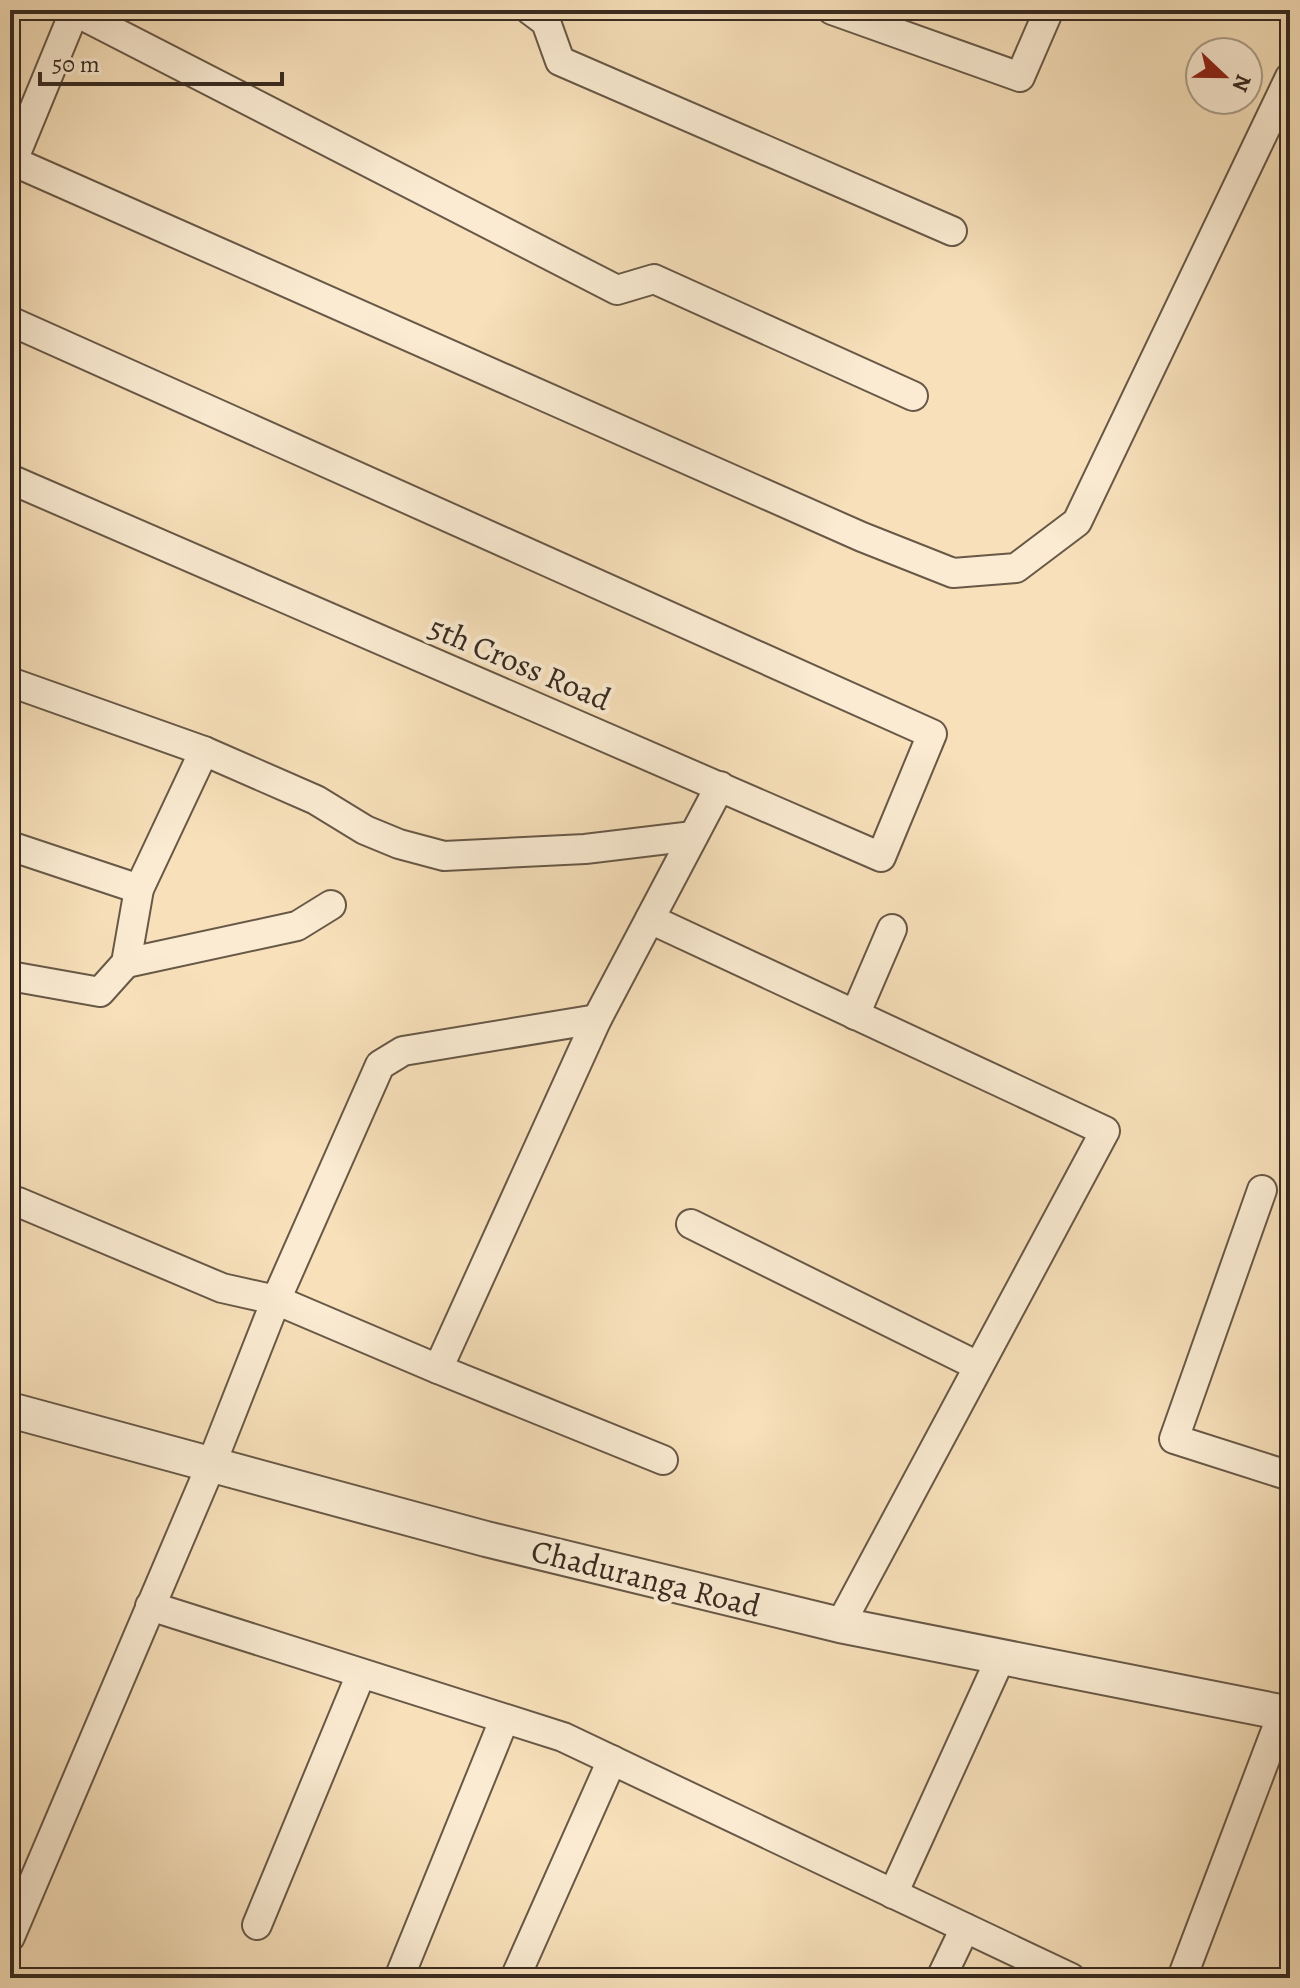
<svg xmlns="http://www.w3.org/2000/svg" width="1300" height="1988" font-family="Alegreya,serif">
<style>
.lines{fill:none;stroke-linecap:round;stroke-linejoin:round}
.minor-casing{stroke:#685847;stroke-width:32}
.tertiary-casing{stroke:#685847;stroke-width:38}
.minor{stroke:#faebd2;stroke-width:28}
.tertiary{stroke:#faebd2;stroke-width:34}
.labels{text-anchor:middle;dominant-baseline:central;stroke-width:8;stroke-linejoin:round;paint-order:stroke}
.street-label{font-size:32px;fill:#382b21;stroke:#faebd2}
</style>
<rect width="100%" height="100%" fill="#f7e0ba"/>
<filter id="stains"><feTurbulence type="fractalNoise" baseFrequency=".0025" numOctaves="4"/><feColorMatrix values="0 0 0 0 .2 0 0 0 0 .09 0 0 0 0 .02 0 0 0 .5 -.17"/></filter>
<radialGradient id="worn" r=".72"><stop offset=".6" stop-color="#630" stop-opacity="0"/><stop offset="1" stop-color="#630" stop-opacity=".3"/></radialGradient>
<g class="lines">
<g class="minor-casing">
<g id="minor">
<polyline points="72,10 617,290 654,279 913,396"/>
<polyline points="530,10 546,22 560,61 952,231"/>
<polyline points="832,10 1020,77 1049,10"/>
<polyline points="10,160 862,537 953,573 1016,568 1077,522 1290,77"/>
<polyline points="10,168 75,10"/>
<polyline points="10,321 932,734 881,857 10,479"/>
<polyline points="10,682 204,751 316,800 365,830 399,844 444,856 585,849 693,836"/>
<polyline points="10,846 139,889"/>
<polyline points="650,919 1105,1131 840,1625"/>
<polyline points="126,963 297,926 331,905"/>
<polyline points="10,976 100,992 126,963 139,889 204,751"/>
<polyline points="855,1015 892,929"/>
<polyline points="1262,1190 1174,1439 1290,1476"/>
<polyline points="18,1202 222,1288 276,1300 380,1065 403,1051 597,1019"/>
<polyline points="691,1224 978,1366"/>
<polyline points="438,1369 663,1460"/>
<polyline points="150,1606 563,1737 1071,1978"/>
<polyline points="893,1894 1001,1657"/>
<polyline points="257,1925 361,1674"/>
<polyline points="10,1937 211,1465 276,1300 438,1369 597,1019 720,786"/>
<polyline points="399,1978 504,1720"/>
<polyline points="515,1978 612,1760"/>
<polyline points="941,1978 965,1928"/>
<polyline points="1182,1978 1283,1712"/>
</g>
</g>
<g class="tertiary-casing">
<polyline id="tertiary" points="10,1410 486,1539 840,1625 1290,1714"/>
</g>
<use href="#minor" class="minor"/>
<use href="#tertiary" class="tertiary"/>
</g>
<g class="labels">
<g class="street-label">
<text transform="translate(520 663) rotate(23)">5th Cross Road</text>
<text transform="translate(646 1578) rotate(14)">Chaduranga Road</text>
</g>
</g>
<rect width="1300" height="1988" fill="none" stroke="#f7e0ba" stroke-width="40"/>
<rect x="12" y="12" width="1276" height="1964" fill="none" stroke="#382b21" stroke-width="4"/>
<rect x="20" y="20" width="1260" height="1948" fill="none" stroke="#382b21" stroke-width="2"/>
<g transform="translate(1224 76) rotate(112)"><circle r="38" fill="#faebd2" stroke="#ac9e8b" stroke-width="2"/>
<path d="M0-6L14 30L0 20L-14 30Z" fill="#8f2418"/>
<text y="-12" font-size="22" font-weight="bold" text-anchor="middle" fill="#382b21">N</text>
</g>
<path d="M40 72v12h242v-12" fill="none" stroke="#382b21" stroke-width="4"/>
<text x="52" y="72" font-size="24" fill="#382b21" stroke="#faebd2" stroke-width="6" paint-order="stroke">50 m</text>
<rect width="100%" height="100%" filter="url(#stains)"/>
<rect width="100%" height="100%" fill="url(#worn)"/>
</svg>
